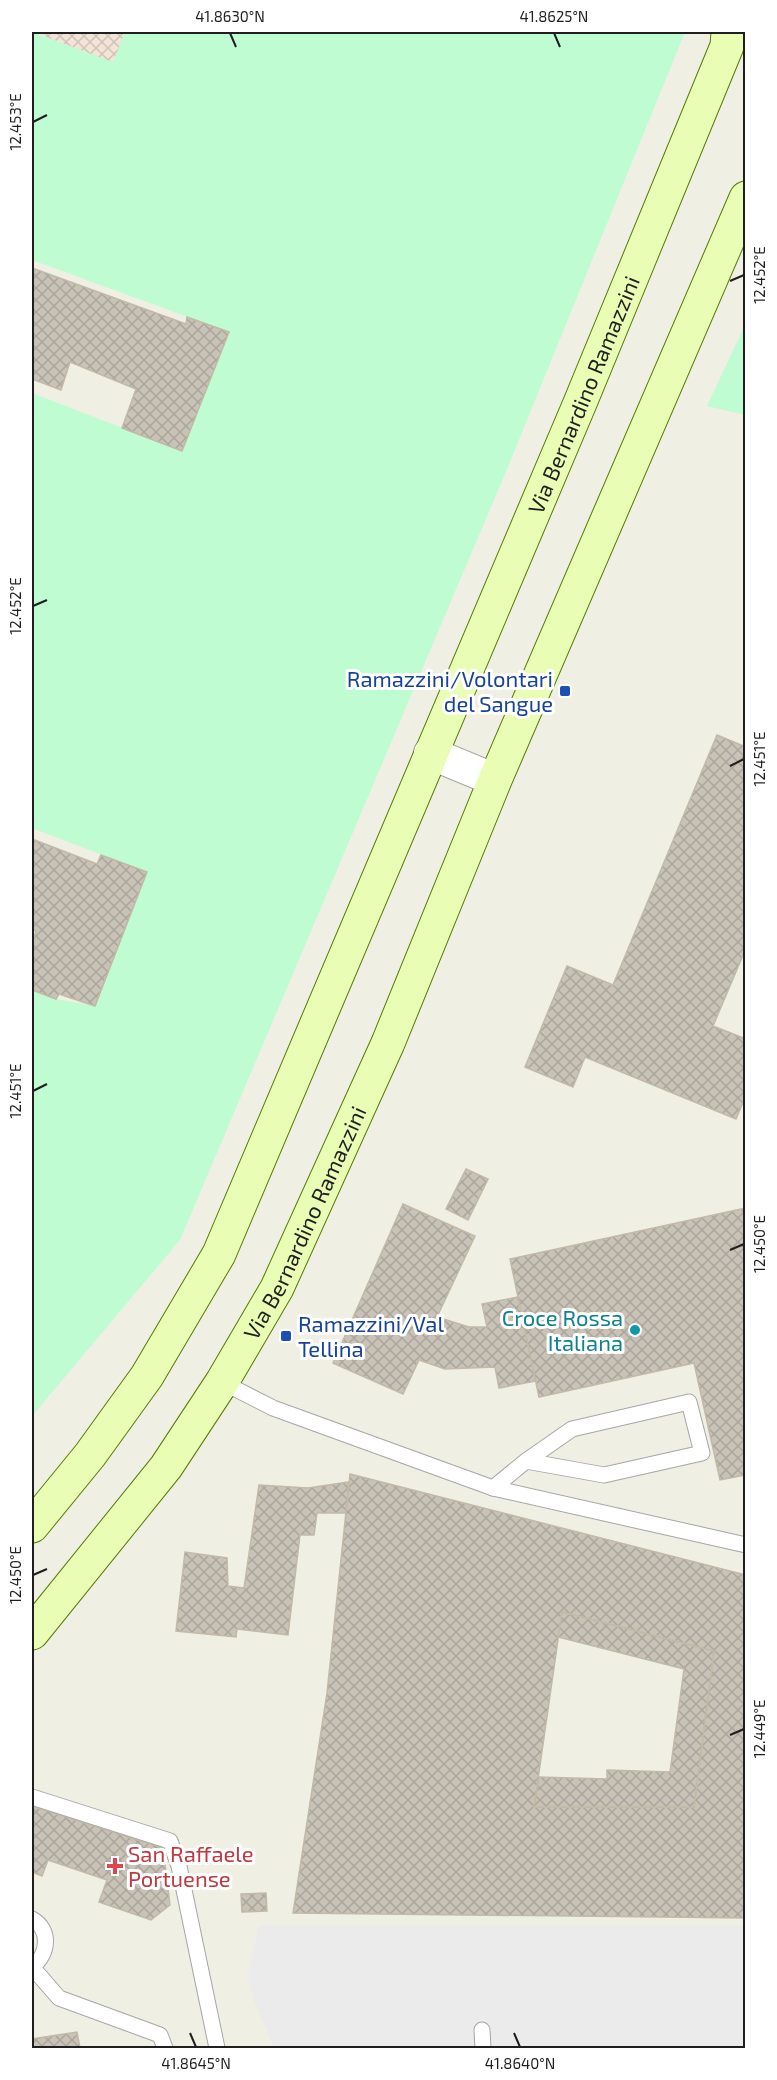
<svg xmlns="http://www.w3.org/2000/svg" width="777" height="2080" font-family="'Exo 2',sans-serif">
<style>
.military{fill:url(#military-cross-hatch)}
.park{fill:#bffcd1}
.parking{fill:#ebebeb}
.building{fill:url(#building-cross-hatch);stroke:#c2b9a6;stroke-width:1.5;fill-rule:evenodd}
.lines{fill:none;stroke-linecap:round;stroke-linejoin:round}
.lane-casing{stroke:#a6a6a6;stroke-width:17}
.street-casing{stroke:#a6a6a6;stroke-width:34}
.secondary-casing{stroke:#537b00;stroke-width:35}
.lane{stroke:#fff;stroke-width:15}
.street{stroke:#fff;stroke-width:32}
.secondary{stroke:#eafdb5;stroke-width:33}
.ticks{fill:none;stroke:#1f1f1f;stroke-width:2}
.transit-dot{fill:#1a4fb4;stroke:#fff;stroke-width:2}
.culture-dot{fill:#0f9aa8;stroke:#fff;stroke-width:2}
.health-dot{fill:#e0444e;stroke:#fff;stroke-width:2}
.labels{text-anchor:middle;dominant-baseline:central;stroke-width:6;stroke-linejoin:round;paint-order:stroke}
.street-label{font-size:22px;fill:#1f1f1f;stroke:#fff}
.transit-label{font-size:22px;fill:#164399;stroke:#fff;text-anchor:end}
.culture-label{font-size:22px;fill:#0d838f;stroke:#fff;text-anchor:end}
.health-label{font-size:22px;fill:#be3a42;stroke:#fff;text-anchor:start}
.neatline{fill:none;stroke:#1f1f1f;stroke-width:2}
.ticks-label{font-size:15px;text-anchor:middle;fill:#1f1f1f}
</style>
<defs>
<pattern id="military-cross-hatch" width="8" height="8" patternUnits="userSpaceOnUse" patternTransform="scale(1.5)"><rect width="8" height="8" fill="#f2e4d7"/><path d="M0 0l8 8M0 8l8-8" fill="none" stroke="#cfc3b8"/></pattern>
<pattern id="building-cross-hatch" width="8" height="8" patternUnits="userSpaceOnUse" patternTransform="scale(1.5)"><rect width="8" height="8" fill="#c8c2b7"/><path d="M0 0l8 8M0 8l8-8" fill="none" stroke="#aba69d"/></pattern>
</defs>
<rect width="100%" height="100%" fill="#f0efe4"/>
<polygon class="military" points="33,32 125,32 114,63"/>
<g class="park">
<polygon points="32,32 113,62 125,32 685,32 505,474 180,1240 32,1416 32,987 56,999 95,1006 147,872 32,828 32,393 182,451 229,332 32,260"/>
<polygon points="745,325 746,415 745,415 707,406"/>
</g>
<polygon class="parking" points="259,1925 745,1925 745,2048 274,2048 253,1998 248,1974"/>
<g class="building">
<polygon points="32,268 186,324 187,317 229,332 182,451 122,428 136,389 70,362 61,390 32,379"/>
<polygon points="717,735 746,747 746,948 713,1026 746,1039 746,1095 736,1119 585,1057 573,1087 525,1067 567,966 613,985"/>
<polygon points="32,839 97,864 101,855 147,872 95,1006 59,994 56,999 32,990 32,944 36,931 32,930"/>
<polygon points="466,1169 488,1179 468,1220 446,1209"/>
<polygon points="403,1204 475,1236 437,1317 469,1327 487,1327 482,1304 518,1297 536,1381 499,1388 495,1367 445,1369 419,1360 403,1394 333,1363"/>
<polygon points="746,1208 746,1475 720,1480 694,1363 539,1397 510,1259"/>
<path d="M350,1474L746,1575V1918L293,1913L327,1693ZM562,1612L714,1651L694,1807H534Z"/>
<polygon points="349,1482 346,1513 317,1513 314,1535 300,1535 288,1635 237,1629 236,1637 176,1631 185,1552 227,1558 228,1586 244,1588 259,1485 308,1488"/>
<polygon points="562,1612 714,1651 694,1807 534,1807 539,1777 607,1779 607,1770 670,1772 684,1669 558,1637"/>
<polygon points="32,1806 163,1848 170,1905 151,1920 99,1902 107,1880 48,1860 42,1876 32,1872"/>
<polygon points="266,1893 267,1911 242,1912 241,1894"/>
<polygon points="77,2032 80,2048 32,2048 32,2039"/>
</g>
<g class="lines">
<g class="lane-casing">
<g id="lane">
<polyline points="222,1382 273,1408 493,1488 746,1545"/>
<polyline points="493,1488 526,1461 604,1475 702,1453 689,1402 572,1429 526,1461"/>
<polyline points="32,1797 170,1841 179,1866 217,2048"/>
<path d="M32,1919C52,1930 48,1955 32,1967"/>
<polyline points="32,1967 59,1998 160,2035 165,2048"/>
<polyline points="482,2030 483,2048"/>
</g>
</g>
<g class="street-casing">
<polyline id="street" points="430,753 495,780"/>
</g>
<g class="secondary-casing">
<g id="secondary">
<path id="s1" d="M32,1526L90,1455L147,1376L219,1254L580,403L727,46L728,32"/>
<path id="s2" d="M32,1633L166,1467L222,1382L277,1288L388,1043L495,780L746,198"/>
</g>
</g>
<use href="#lane" class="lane"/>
<use href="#street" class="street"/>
<use href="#secondary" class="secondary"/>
</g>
<path class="ticks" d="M230,33L236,47M554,33L560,47M33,122L47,115M730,281L744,275M33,606L47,600M730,766L744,759M33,1091L47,1084M730,1250L744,1244M33,1575L47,1569M730,1735L744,1729M190,2033L196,2047M514,2033L520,2047"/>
<g class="transit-dot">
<rect x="559" y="685" width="12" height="12" rx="3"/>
<rect x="280" y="1330" width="12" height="12" rx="3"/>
</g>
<circle class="culture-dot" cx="635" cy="1330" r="6"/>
<path class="health-dot" d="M112 1857h6v6h6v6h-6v6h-6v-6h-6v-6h6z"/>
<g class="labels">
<g class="street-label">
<text stroke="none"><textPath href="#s1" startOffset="1264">Via Bernardino Ramazzini</textPath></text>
<text stroke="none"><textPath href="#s2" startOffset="495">Via Bernardino Ramazzini</textPath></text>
</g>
<g class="transit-label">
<text x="553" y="678">Ramazzini/Volontari<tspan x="553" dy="25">del Sangue</tspan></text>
<text x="298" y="1323" text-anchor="start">Ramazzini/Val<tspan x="298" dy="25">Tellina</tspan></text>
</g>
<g class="culture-label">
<text x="623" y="1317">Croce Rossa<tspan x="623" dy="25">Italiana</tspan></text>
</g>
<g class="health-label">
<text x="128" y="1853">San Raffaele<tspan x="128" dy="25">Portuense</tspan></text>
</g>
</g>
<rect width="777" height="2080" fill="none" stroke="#ffffff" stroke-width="66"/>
<rect x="33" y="33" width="711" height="2014" class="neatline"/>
<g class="ticks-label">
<text x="230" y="22">41.8630°N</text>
<text x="554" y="22">41.8625°N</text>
<text transform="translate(16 122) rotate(-90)" y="5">12.453°E</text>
<text transform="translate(760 275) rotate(-90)" y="5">12.452°E</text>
<text transform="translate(16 606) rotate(-90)" y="5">12.452°E</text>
<text transform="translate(760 759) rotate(-90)" y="5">12.451°E</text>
<text transform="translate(16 1091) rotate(-90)" y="5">12.451°E</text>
<text transform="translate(760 1244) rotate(-90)" y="5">12.450°E</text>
<text transform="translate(16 1575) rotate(-90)" y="5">12.450°E</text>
<text transform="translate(760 1729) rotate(-90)" y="5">12.449°E</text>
<text x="196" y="2069">41.8645°N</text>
<text x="520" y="2069">41.8640°N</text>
</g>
</svg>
